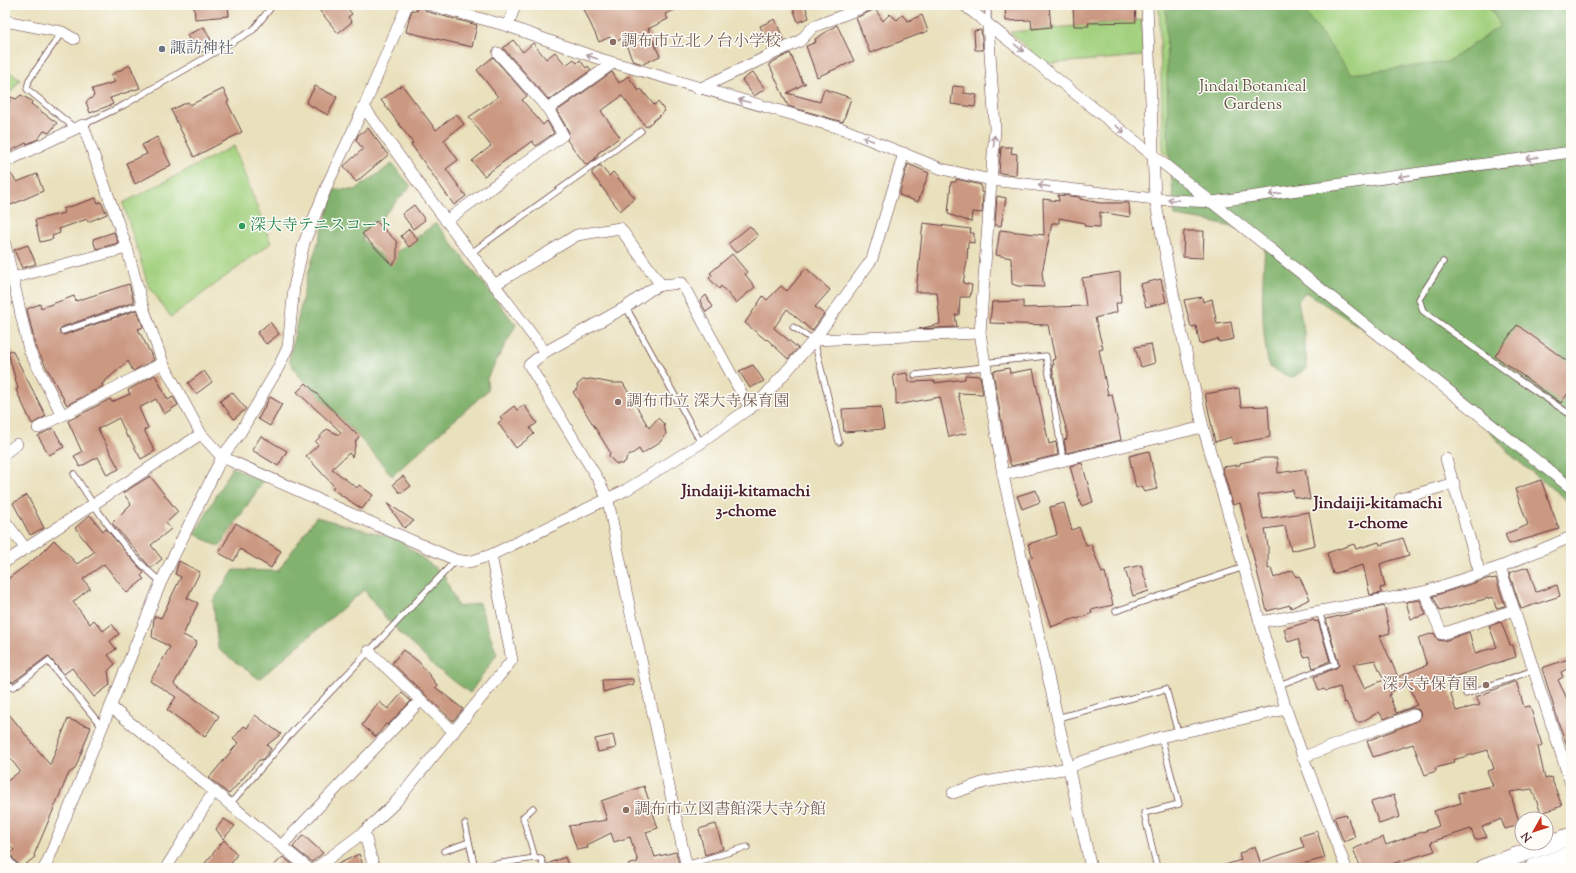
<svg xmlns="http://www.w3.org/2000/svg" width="1576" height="873" font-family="'Sorts Mill Goudy','Noto Serif JP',serif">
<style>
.green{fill:#a3d17f;stroke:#767855}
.forest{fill:#82b36e;stroke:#66694c}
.building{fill:#cb9881;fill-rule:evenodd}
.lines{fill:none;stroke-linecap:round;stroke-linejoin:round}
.lane-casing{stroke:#623c41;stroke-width:7}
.street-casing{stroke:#623c41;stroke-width:12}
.primary-casing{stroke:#623c41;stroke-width:18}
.lane{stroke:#fff;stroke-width:5.5}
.street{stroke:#fff;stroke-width:11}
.primary{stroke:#fff;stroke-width:17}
.oneway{stroke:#ae9aa0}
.education-dot{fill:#8d6e63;stroke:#fdfcf7;stroke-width:1.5}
.worship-dot{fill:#6b7280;stroke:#fdfcf7;stroke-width:1.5}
.leisure-dot{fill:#2e9e5b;stroke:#fdfcf7;stroke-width:1.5}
.labels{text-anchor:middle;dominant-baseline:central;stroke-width:3;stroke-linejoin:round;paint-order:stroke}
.education-label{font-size:16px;fill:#785e54;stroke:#fdfcf7;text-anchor:start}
.worship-label{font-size:16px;fill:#5b616d;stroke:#fdfcf7;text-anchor:start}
.park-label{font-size:16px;fill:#655444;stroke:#fdfcf7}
.leisure-label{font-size:16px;fill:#27864d;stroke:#fdfcf7;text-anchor:start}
.neighbourhood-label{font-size:17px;font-weight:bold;fill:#4a1f2b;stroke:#fdfcf7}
</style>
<rect width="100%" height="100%" fill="#fdfcf7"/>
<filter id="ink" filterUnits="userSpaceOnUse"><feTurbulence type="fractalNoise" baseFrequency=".025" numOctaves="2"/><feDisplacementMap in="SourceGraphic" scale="8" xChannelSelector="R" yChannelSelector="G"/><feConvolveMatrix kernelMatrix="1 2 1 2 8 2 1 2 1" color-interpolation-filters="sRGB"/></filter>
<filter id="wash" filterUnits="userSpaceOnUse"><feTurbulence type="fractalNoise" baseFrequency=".012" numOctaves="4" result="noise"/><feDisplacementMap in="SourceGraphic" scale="16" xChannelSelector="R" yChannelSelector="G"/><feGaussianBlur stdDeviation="0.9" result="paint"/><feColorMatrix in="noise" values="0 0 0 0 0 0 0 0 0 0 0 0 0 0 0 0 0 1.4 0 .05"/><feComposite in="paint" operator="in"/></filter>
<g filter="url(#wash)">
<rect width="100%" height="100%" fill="#e9e0bc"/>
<g class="green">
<polygon points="1159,5 1571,5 1214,194 1163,152"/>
<polygon points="1142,20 1143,56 1045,64 1010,32"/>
<polygon points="5,68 20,80 5,100"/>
<polygon points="234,146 271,243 171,317 148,285 123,203"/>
</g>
<g class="forest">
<path d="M1166,5H1300L1351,74L1447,62L1500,26L1489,5H1571V504L1512,456L1438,376L1305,292L1298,301L1304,331L1307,368L1292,378L1269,367C1260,325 1262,279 1266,236L1207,221L1175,216L1168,136Z"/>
<polygon points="392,164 411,186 362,239 386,260 436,223 516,325 487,378 488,390 392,476 357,435 299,376 289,360 307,277 335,189 355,190"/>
<polygon points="232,467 263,482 219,547 195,534"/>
<polygon points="316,517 398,539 444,575 458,607 479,603 497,654 470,693 435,667 389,622 364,590 259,679 218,649 213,601 234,570 278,571"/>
</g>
<g id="blocks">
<g class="building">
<polygon points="194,5 228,5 229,16 195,19"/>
<polygon points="315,5 345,5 352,14 348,17 352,22 338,33"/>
<polygon points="417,5 423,5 425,10 428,12 477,25 472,47 406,32 410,15 412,10 417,11"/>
<polygon points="582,5 685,5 665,14 668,19 648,29 660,56 643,64 633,61 623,38 613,43 610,37 599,42"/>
<polygon points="792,5 805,5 809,18 798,22"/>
<polygon points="1049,5 1051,27 1032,29 1031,20 1006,21 1005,7"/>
<polygon points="1073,5 1135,5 1136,22 1088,23 1089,26 1074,26"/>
<polygon points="875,9 883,21 890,14 897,20 902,15 908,21 922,15 928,31 870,53 856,18"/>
<polygon points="775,19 784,41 770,48 760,26"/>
<polygon points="837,25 854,61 817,77 806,46 816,42 815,39"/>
<polygon points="204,27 214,46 197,54 187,35"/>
<polygon points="981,30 983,50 975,50 974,31"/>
<polygon points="513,40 523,52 533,43 546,59 555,52 566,65 574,59 577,63 580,60 586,68 588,66 591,70 549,100 503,48"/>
<polygon points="790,53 803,83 806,83 787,93 820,102 824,89 851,98 843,122 788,106 769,64"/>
<polygon points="493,57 527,96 522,100 543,125 547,121 554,133 536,146 532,141 484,176 472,161 491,146 469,117 498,97 477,70"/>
<polygon points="130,65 140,88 110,98 113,104 90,113 86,102 94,96 92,89 115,82 111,75"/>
<polygon points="612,72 619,83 628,76 639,91 641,89 654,105 658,102 665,111 646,127 622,96 601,111 620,137 598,153 595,159 586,165 567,140 569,132 557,111"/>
<polygon points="753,72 765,89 754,96 742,80"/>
<polygon points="402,85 436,130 456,114 464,124 444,140 458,160 446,169 466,196 454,205 411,144 413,143 381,100"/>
<polygon points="315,86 337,97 328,115 306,103"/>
<polygon points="953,86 964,87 964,93 977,95 975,107 951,104"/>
<polygon points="223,89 229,101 227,102 242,132 194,157 171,110 188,102 190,105"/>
<polygon points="21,95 32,101 31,104 57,123 49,133 44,131 38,139 27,144 26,143 5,154 5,113 11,97 16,99"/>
<polygon points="368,128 388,155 356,182 344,166 363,149 356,140 358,135"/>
<polygon points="157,137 171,165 135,184 126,163 147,154 142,145"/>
<polygon points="1001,147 1012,147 1011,153 1017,154 1016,175 999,173"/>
<polygon points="908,164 929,173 918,202 899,195"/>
<polygon points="600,165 609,176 613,172 635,198 620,211 592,174 592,172"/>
<polygon points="5,169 7,169 17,182 37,174 43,191 11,205 5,191"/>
<polygon points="956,179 981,185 981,192 983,193 982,213 972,212 971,222 948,214 951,182 956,182"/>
<polygon points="1058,195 1080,197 1080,199 1100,203 1129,203 1130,217 1100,212 1100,227 1084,226 1085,223 1059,218 1059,223 1052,223 1042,273 1044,287 1018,286 1012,284 1011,258 996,255 1000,230 1044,235 1043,199 1059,201"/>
<polygon points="997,196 1006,198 1001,226 995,225"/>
<polygon points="96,198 98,203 101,202 107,214 88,222 87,219 59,229 60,233 52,236 53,239 40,242 35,220 64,213 63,209"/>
<polygon points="414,205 425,220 413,229 402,214"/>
<polygon points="376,221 397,242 397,259 392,265 362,234"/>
<polygon points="923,223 971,229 970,233 974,233 974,243 968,242 967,261 963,283 972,285 970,297 960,297 959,315 955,315 957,327 919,329 940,324 937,292 916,292"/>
<polygon points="750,226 758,236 736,253 728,244"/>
<polygon points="409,229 418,240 409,247 401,236"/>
<polygon points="1184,231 1204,231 1203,258 1183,257"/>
<polygon points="114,232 118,243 96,249 93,239"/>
<polygon points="28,245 36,264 22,268 14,250"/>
<polygon points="732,254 747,272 745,274 755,287 736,303 721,286 719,289 709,278 712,275 710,273"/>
<polygon points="806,268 830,290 815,307 824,314 812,331 787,309 774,328 798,348 788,359 767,339 766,340 745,323 763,296 767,300 781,286 787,291"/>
<polygon points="1120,272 1121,303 1116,303 1117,312 1095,318 1103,349 1099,350 1108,395 1112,394 1121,440 1066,453 1064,440 1067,439 1067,431 1057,398 1052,365 1054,365 1052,360 1055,359 1048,325 990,323 992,302 1023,301 1023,308 1086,306 1082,278"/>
<polygon points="1161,279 1166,302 1146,307 1140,284"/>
<polygon points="129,284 134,302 62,327 59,332 64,335 137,310 143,327 138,329 154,360 133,371 128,361 102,384 103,386 67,405 36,348 27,309 40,304 41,308 74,296 76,301"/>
<polygon points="706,295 713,307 706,312 700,301"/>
<polygon points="1202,297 1203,302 1212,299 1217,324 1231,322 1234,339 1219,342 1218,339 1200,344 1196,326 1191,327 1184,300"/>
<polygon points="270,322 279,334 266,344 257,333"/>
<polygon points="1517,325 1571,364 1571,389 1561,403 1495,356"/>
<polygon points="1151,344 1155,363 1141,367 1135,347"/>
<polygon points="12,350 46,416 32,424 16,390 18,389 8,352"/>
<polygon points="753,365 764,381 750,388 739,371"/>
<polygon points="1009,368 1010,373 1033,369 1049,444 1056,442 1058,455 1011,466 1007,453 993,371"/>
<polygon points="204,371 212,382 196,394 188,383"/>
<polygon points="907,373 909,382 935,381 935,383 965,379 965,375 980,376 983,394 958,393 967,433 949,437 940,397 896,405 896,393 893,375"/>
<polygon points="155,375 168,400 173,397 178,405 164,414 156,399 139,408 148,428 144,430 155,451 141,459 129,437 127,437 119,418 98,429 119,469 107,475 98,457 80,467 74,456 82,452 68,421 110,399 112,402 130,394 128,390"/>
<polygon points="591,379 611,383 623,383 649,428 658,418 664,424 666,434 661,441 642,454 639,449 626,458 626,461 622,464 617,464 613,461 609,456 610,452 573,392 578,388 577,385 583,380"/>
<polygon points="306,383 359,437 355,442 356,443 352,457 349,453 332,469 357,488 359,485 373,495 362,509 332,489 334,486 306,456 318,445 315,442 327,429 339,435 341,432 297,392"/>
<polygon points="1239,388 1241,407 1268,406 1270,437 1233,444 1231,437 1215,442 1205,394"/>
<polygon points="232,392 246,409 234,419 220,401"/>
<polygon points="270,397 282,404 270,426 258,419"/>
<polygon points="524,405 537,423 530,428 534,434 516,448 498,423 502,420 500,417 514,406 517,410"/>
<polygon points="881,407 884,429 844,432 842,409"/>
<polygon points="53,428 64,447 49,455 38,436"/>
<polygon points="261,436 287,451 278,466 252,450"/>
<polygon points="1149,451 1157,489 1144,492 1141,486 1136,488 1129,456"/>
<polygon points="1265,458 1277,458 1278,473 1305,469 1310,500 1294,497 1293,490 1258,495 1263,519 1309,512 1315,545 1291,551 1285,526 1265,529 1268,547 1268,569 1271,568 1274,578 1293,570 1296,577 1299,576 1310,599 1291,608 1290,605 1267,611 1240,503 1233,505 1222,467 1240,465 1240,463"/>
<polygon points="1082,463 1093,502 1081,506 1070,466"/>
<polygon points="150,476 178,512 166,523 171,529 151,545 162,559 151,568 112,523 131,504 123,493"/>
<polygon points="403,476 411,486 403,492 399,492 393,484"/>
<polygon points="1541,480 1559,529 1509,544 1505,534 1528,525 1515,489"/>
<polygon points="1036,490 1040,502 1022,509 1017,496"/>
<polygon points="27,495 44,528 30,535 13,503"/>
<polygon points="387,503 414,521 404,528"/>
<polygon points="1064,503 1072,530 1079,527 1086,545 1091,544 1102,573 1105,572 1113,605 1091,610 1092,613 1077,619 1076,618 1051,627 1029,561 1029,559 1033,557 1028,544 1057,535 1050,507"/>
<polygon points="90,515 103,531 106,529 144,573 141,576 144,579 127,593 104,564 83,579 90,588 73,602 90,624 94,620 103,631 112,624 119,634 110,641 116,649 108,655 115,664 108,671 110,685 94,697 72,668 64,674 48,656 13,682 5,679 5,581 37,557 54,540 77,564 94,552 75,528"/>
<polygon points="236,523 281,551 271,568 240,549 234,561 219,553"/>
<polygon points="1403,538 1409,555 1380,564 1385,587 1380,588 1381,593 1370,595 1363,565 1333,574 1327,553 1354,544 1356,549 1379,542 1380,545"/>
<polygon points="179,561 200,572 187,598 198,603 183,635 197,642 174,684 219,716 205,737 167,710 176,697 150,681 170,647 152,637 154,618 155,616 161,618 181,577 175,574"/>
<polygon points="1141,565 1149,591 1133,596 1125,569"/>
<polygon points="1528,567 1536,592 1557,585 1560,596 1521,609 1509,573"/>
<polygon points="1490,578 1491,579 1496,578 1505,606 1496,608 1493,597 1440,611 1433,596"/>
<polygon points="1420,600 1426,615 1411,619 1406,602"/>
<path d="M1384,606L1390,633L1380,636L1398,677L1427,665L1418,638L1434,633L1438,640L1444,641L1469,632L1475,653L1497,647L1489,626L1501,622L1510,645H1513L1516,657L1446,679L1456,711L1480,705L1476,697L1516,681L1524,707L1530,706L1542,745L1538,747L1545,779L1551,777L1562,806L1541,813L1532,789L1510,792L1520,825L1505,829L1501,819L1482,827L1487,837L1475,840L1471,829L1431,842L1435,851L1378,868H1361L1353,849L1383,837L1386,845L1439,826L1434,811L1461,803L1458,793L1493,786L1487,771L1494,769L1488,750L1453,760L1454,763L1435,768L1436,771L1425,775L1413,744L1373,757L1367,741L1417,721L1421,716L1419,710L1412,708L1384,719L1379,712L1361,722H1356L1346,702L1344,703L1340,687L1326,691L1324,689L1319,691L1314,677L1336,668L1339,665L1326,619ZM1375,660L1384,680L1364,688L1353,664ZM1409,684L1417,705L1396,713L1389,695L1391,694L1390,692Z"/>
<polygon points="1314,620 1315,622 1318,621 1330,661 1313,668 1309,656 1304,657 1298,639 1288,642 1284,629"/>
<polygon points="403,650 419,662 437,685 435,687 463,709 453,721 392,663"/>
<polygon points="1571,658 1571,667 1561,672 1563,677 1558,680 1571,707 1570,753 1559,724 1542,668"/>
<polygon points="633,679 633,684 603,692 602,680"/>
<polygon points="402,693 411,701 388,725 386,724 376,737 362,725 379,702 388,709"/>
<polygon points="5,709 50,765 68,719 91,727 75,769 69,773 34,855 35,857 21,868 10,854 14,850 5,840 5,783 20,771 5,752"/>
<polygon points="255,715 281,734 267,745 271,749 262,760 259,760 229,794 209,778 238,743 233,739 244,726 247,728"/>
<polygon points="613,735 616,748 598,752 595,739"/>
<polygon points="644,786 658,828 646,832 655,857 676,852 680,868 628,868 628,865 638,862 630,837 614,842 611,833 587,845 588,848 577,850 569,826 607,820 601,801"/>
<polygon points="1394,795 1400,817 1379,824 1371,802"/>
<polygon points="1346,814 1355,837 1344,842 1334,817"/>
<polygon points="224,819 235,826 223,839 216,829"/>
<polygon points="716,824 723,849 705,855 699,829"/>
<polygon points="1317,831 1325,858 1302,864 1304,868 1222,868 1222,866 1241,860 1239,854 1255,846 1260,862 1304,847 1300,836"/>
<polygon points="303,835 323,853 312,862 293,847"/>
<polygon points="224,840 237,854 228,868 201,868"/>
<polygon points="359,854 364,868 330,868"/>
<polygon points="283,857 297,868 271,868"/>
<polygon points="565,857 569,868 548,868 547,864"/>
</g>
</g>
</g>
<g filter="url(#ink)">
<use href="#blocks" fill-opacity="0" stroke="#623c41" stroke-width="1"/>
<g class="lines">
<g class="lane-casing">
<g id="lane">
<polyline points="988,5 988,24"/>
<polyline points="62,32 29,80 27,89 76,129"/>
<polyline points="83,125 124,105 253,30 273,5"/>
<polyline points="471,253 641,131"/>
<polyline points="1443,262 1419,299 1423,311 1516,378 1571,415"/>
<polyline points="626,307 701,443"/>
<polyline points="793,327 814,340 839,442"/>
<polyline points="63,331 142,304"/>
<polyline points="983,363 1046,356 1063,459"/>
<polyline points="915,375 984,367"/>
<path d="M74,474C98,513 125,552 161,582"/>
<polyline points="1116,611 1244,567"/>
<polyline points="5,683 14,687 48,661 103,728"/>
<polyline points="1279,685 1335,664 1319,611"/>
<polyline points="1466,694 1534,670"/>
<polyline points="1057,718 1166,689 1178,733"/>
<polyline points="230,804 294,730 456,560"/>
<polyline points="533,808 523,817 535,858"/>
<polyline points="465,824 475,868"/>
<polyline points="444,851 469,842"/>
<polyline points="5,855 16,868"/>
<polyline points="686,865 747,847"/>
<polyline points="475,867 535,858 541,858 544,868"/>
<polyline points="1157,868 1144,813 1179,804 1161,737"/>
</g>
</g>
<g class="street-casing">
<g id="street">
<polyline points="430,5 508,26 597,58 843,129 942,169 991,180 1155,199 1212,202 1571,152"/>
<polyline points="964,5 1571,488"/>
<polyline points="5,21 62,32 74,39"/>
<polyline points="988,24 995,128 980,333 1003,475 1091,868"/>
<polyline points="508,26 515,5"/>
<polyline points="699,89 800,41 813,27 869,5"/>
<polyline points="364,107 424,191 545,352"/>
<polyline points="548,109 613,63"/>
<polyline points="5,162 83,125 127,248 142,304 163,363 201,434 222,457 456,560 469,562 491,555 626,490 701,443 762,399 814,340 872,259 904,153"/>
<polyline points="446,221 563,135 548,109 498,53"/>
<polyline points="5,244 29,350 62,415"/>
<polyline points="12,278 127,248"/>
<polyline points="494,285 577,235 620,228 661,285"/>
<polyline points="814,340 980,333"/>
<polyline points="1203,427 1260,622"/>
<polyline points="38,428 163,363"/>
<polyline points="5,453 17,444"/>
<polyline points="1446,459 1480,574"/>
<polyline points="1003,475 1203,427 1175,303 1155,199 1147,5"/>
<polyline points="1400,499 1454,483"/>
<polyline points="5,521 26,549"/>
<polyline points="5,562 201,434"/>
<polyline points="1500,567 1571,784"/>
<polyline points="1424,592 1442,634 1514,610"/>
<polyline points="369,651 454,732"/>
<polyline points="111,707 308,868"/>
<polyline points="1286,709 1303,757 1346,868"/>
<polyline points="1303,757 1414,715"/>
<polyline points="953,793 985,782 1069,768 1081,762 1161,737 1286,709 1260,622 1424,592 1500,567 1571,537"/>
<polyline points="364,832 374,868"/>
<polyline points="281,846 421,700"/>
<polyline points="44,868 47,863 161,582 222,457 240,433 277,370 288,347 294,287 304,243 328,183 364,107 407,5"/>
<polyline points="166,868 214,791"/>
<polyline points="316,868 364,832 396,802 512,660 491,555"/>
<polyline points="687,868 627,596 608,500 599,481 529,365 545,352 626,307 650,290 661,285 682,283 750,409"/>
</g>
</g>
<g class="primary-casing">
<g id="primary">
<polyline points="1483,868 1571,836"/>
<polyline points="1533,868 1571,854"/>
</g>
</g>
<use href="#lane" class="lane"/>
<use href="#street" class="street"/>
<use href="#primary" class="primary"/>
</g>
<defs><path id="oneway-shaft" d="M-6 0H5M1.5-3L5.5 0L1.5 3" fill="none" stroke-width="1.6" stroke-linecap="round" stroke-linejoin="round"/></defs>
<g class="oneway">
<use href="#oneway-shaft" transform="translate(1019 48) rotate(39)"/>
<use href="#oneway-shaft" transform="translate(592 57) rotate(-161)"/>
<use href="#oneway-shaft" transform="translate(744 101) rotate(-166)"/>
<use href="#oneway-shaft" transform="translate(1120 129) rotate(39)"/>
<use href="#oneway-shaft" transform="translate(868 139) rotate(-158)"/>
<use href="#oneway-shaft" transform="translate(994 141) rotate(-86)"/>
<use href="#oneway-shaft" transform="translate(1532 158) rotate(172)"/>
<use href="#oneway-shaft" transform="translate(1404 176) rotate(172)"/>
<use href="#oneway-shaft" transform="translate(1044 186) rotate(-173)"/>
<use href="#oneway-shaft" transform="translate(1275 194) rotate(172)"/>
<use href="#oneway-shaft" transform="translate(1173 200) rotate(-177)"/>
</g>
</g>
<g class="education-dot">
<circle cx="613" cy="42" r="4"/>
<circle cx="618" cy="402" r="4"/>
<circle cx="1486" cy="685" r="4"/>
<circle cx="626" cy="810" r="4"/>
</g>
<circle class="worship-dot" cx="162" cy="49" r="4"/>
<circle class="leisure-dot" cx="242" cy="226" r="4"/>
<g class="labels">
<g class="education-label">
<text x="621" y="42">調布市立北ノ台小学校</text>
<text x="626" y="402">調布市立 深大寺保育園</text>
<text x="1478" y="685" text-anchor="end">深大寺保育園</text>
<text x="634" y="810">調布市立図書館深大寺分館</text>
</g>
<g class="worship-label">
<text x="170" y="49">諏訪神社</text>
</g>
<g class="park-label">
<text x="1253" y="87">Jindai Botanical<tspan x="1253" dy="18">Gardens</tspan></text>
</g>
<g class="leisure-label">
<text x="250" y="226">深大寺テニスコート</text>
</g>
<g class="neighbourhood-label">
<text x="746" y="492">Jindaiji-kitamachi<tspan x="746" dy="20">3-chome</tspan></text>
<text x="1378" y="504">Jindaiji-kitamachi<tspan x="1378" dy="20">1-chome</tspan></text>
</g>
</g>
<rect width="1576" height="873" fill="none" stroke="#fdfcf7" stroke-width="20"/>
<g transform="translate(1534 831) rotate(231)"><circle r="19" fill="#fdfcf7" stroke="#b5a4a5"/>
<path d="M0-3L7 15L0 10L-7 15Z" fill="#c8321e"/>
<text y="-6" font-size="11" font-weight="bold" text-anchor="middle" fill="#4a1f2b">N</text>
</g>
</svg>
